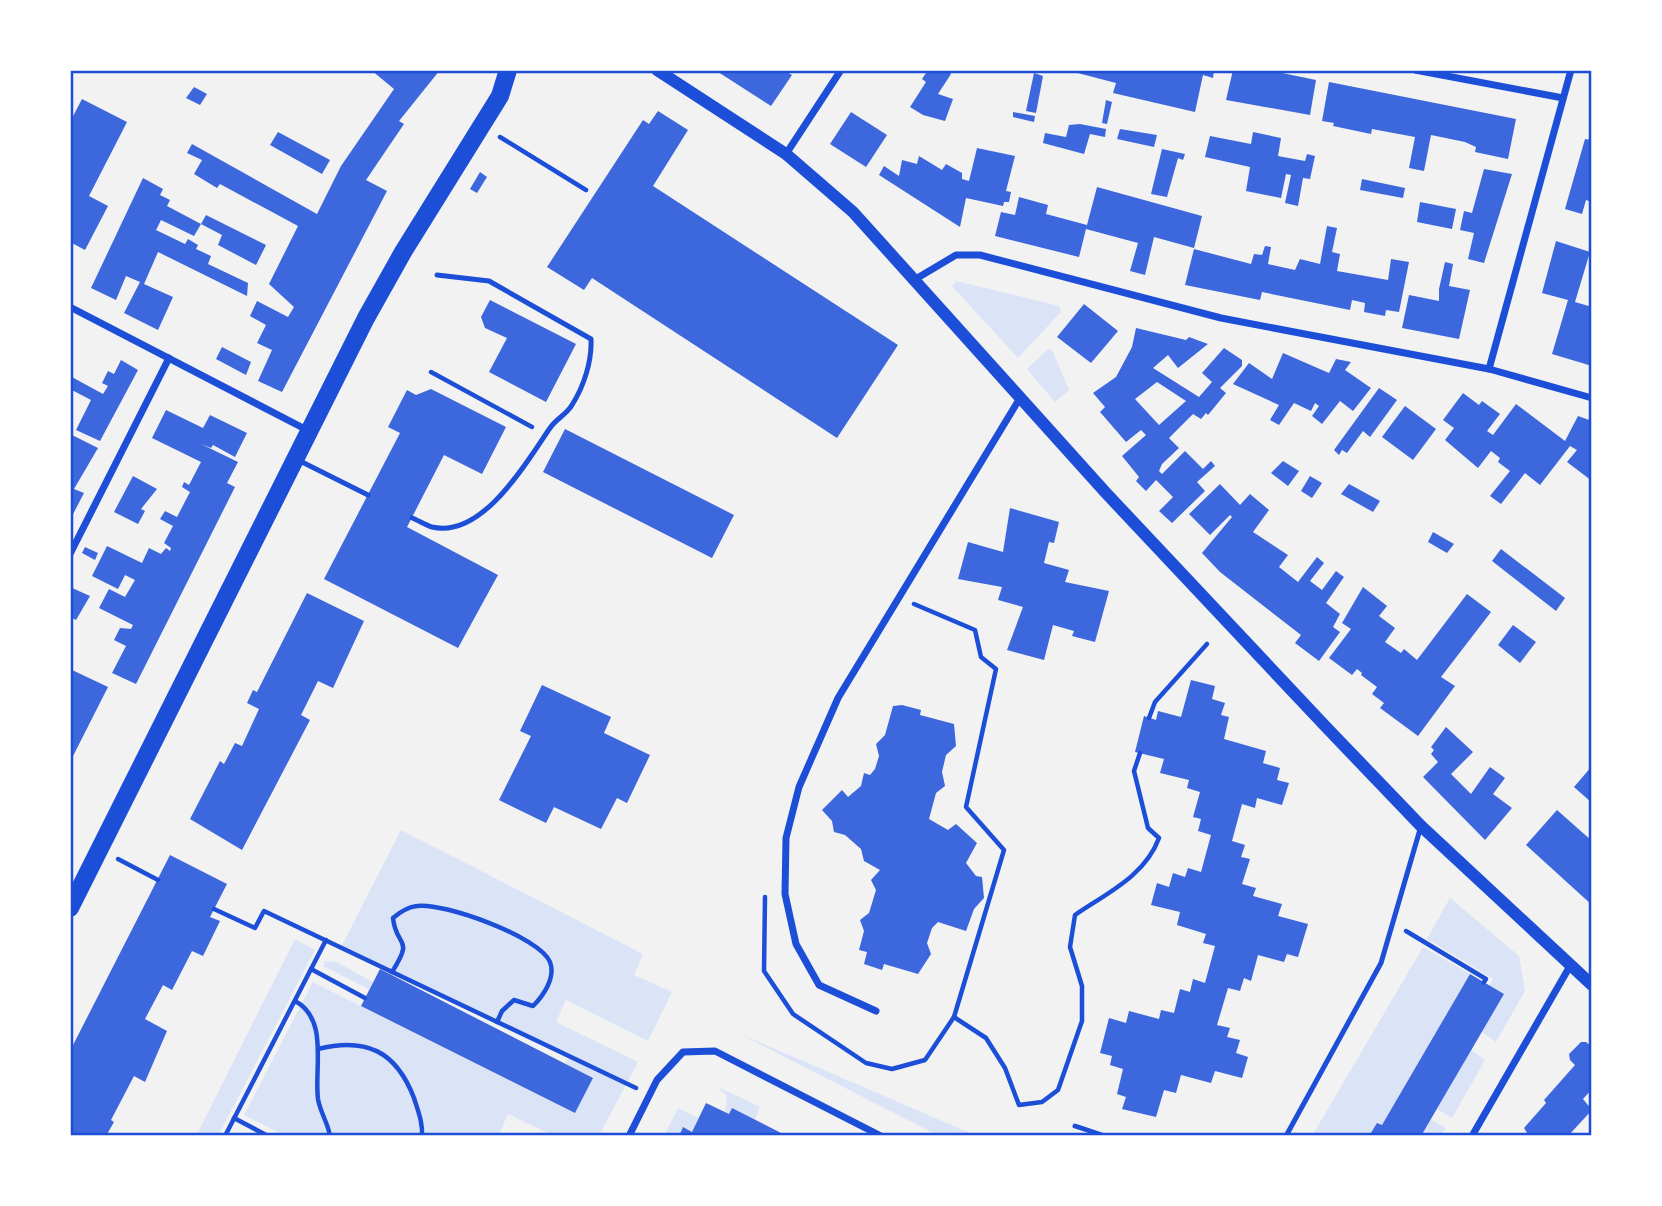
<svg xmlns="http://www.w3.org/2000/svg" width="1662" height="1206" font-family="'IBM Plex Sans',sans-serif">
<style>
.green{fill:#dbe4f7}
.building{fill:#3d67dc;fill-rule:evenodd}
.lines{fill:none;stroke-linecap:round;stroke-linejoin:round}
.path{stroke:#1d4ed8;stroke-width:4.5}
.service{stroke:#1d4ed8;stroke-width:5}
.minor{stroke:#1d4ed8;stroke-width:7}
.tertiary{stroke:#1d4ed8;stroke-width:12}
.primary{stroke:#1d4ed8;stroke-width:18}
.neatline{fill:none;stroke:#1d4ed8;stroke-width:2.5}
</style>
<rect width="100%" height="100%" fill="#f2f2f2"/>
<g class="green">
<polygon points="956,281 1059,306 1061,312 1018,358 952,286"/>
<polygon points="1048,349 1052,350 1069,390 1055,402 1027,369"/>
<polygon points="401,830 643,954 634,975 672,992 648,1041 566,1000 556,1022 638,1062 599,1136 554,1136 508,1114 499,1134 503,1136 285,1136 244,1115 313,982 575,1113 593,1078 565,1064 569,1057 341,947"/>
<polygon points="1450,898 1519,956 1525,991 1496,1042 1482,1032 1489,986 1493,979 1427,939"/>
<polygon points="295,939 315,950 218,1136 196,1136"/>
<polygon points="1423,947 1470,974 1382,1125 1375,1136 1312,1136"/>
<polygon points="325,961 337,962 373,982 369,989 323,966"/>
<polygon points="738,1033 977,1136 939,1136"/>
<polygon points="1471,1050 1485,1060 1452,1118 1437,1109"/>
<polygon points="716,1086 760,1107 755,1120 732,1108 729,1114 725,1113 727,1096"/>
<polygon points="678,1108 698,1118 692,1132 684,1128 679,1136 665,1134"/>
<polygon points="1430,1119 1446,1128 1441,1136 1421,1136"/>
</g>
<g class="building">
<polygon points="371,70 440,70 399,121 404,124 366,180 387,191 282,392 258,381 272,350 257,343 266,325 250,316 257,301 288,317 294,307 269,284 298,226 220,184 217,188 194,174 202,160 187,153 192,144 317,214 341,166 394,89"/>
<polygon points="715,70 784,70 792,75 771,106"/>
<polygon points="928,70 948,70 951,74 938,94 953,99 945,121 923,115 910,107 926,82 922,79"/>
<polygon points="1066,70 1184,70 1203,73 1204,70 1214,70 1213,78 1203,75 1195,112 1113,93 1116,83"/>
<polygon points="1233,70 1267,70 1316,80 1310,115 1226,100"/>
<polygon points="1034,73 1043,76 1036,113 1026,111"/>
<polygon points="1329,82 1516,119 1508,159 1475,152 1476,147 1465,142 1431,135 1424,171 1409,168 1415,137 1372,129 1371,134 1333,126 1334,123 1322,121"/>
<polygon points="194,87 207,94 200,105 186,98"/>
<polygon points="82,99 127,122 89,196 108,206 85,250 70,242 70,122"/>
<polygon points="1106,100 1112,102 1107,124 1102,123"/>
<polygon points="658,111 688,130 653,186 898,345 837,438 592,278 584,290 547,267 643,120 649,124"/>
<polygon points="851,112 887,135 866,167 830,144"/>
<polygon points="1013,112 1035,116 1034,122 1013,117"/>
<polygon points="1080,124 1106,129 1105,137 1090,134 1084,154 1043,143 1045,133 1066,137 1069,125"/>
<polygon points="1120,129 1157,135 1154,147 1117,139"/>
<polygon points="278,132 330,160 322,174 270,145"/>
<polygon points="1253,132 1281,138 1278,156 1305,161 1307,154 1315,156 1310,179 1303,178 1298,206 1285,203 1291,175 1286,174 1281,198 1246,191 1250,167 1205,157 1210,136 1251,144"/>
<polygon points="1585,139 1592,140 1592,202 1586,200 1582,214 1565,209"/>
<polygon points="977,148 1015,156 1006,191 1011,192 1009,202 1004,202 1003,206 966,198 960,227 879,175 884,166 899,176 902,160 917,164 919,156 942,170 946,164 962,173 962,179 969,181"/>
<polygon points="1162,149 1185,154 1183,160 1178,158 1167,197 1151,194"/>
<polygon points="1484,169 1512,174 1484,263 1468,259 1474,233 1460,230 1464,211 1472,213"/>
<polygon points="480,172 487,177 477,193 470,189"/>
<polygon points="143,178 163,189 160,195 170,200 167,206 201,224 194,236 161,220 156,230 185,244 188,239 198,245 196,249 211,256 208,264 248,283 247,296 158,252 144,284 173,297 158,330 124,313 140,282 126,276 116,300 91,288"/>
<polygon points="1362,179 1405,188 1403,198 1360,190"/>
<polygon points="1097,187 1202,216 1194,248 1154,237 1145,275 1130,271 1138,243 1086,229 1079,257 995,236 1001,212 1015,215 1019,197 1048,205 1046,214 1087,225"/>
<polygon points="1420,202 1456,209 1452,229 1417,222"/>
<polygon points="206,215 266,245 256,265 218,245 222,235 201,224"/>
<polygon points="1327,226 1337,228 1332,252 1340,254 1337,271 1388,280 1391,259 1409,262 1399,312 1386,310 1385,316 1364,312 1365,303 1352,300 1350,310 1262,292 1260,300 1185,285 1194,249 1251,264 1254,254 1262,255 1265,246 1271,247 1268,264 1295,270 1300,259 1320,264"/>
<polygon points="1556,241 1590,252 1575,302 1592,307 1592,366 1552,354 1568,300 1542,293"/>
<polygon points="1445,262 1453,264 1449,286 1470,290 1459,339 1402,328 1409,295 1439,301 1439,289"/>
<polygon points="490,300 576,344 546,402 489,372 507,338 485,328 481,317"/>
<polygon points="1084,304 1118,331 1091,363 1057,337"/>
<path d="M1136,328L1186,340L1189,337L1208,344L1178,368L1168,355L1153,368L1199,397L1212,382L1202,373L1224,348L1242,360V366L1220,388L1226,393L1208,415L1206,413L1201,419L1193,414L1169,438L1179,448L1162,464L1159,471L1162,474L1185,451L1203,469L1211,461L1215,466L1197,482L1205,491L1172,523L1159,511L1173,497L1156,480L1146,491L1136,481L1139,477L1122,456L1146,435L1141,430L1126,442L1100,412L1105,407L1093,393L1116,377L1132,347ZM1157,382L1186,401L1159,425L1135,399Z"/>
<polygon points="222,347 251,362 246,375 216,359"/>
<polygon points="1283,353 1329,373 1336,359 1351,362 1345,370 1371,388 1353,411 1340,401 1322,424 1312,416 1319,406 1315,403 1311,411 1294,403 1279,425 1270,420 1279,405 1233,384 1249,363 1272,379"/>
<polygon points="121,360 138,370 100,441 76,430 91,400 70,389 70,376 103,394 108,386 102,383 108,371 114,374"/>
<polygon points="1379,388 1397,400 1370,437 1363,431 1347,453 1342,450 1339,455 1334,450"/>
<polygon points="431,389 506,427 482,474 444,455 407,527 498,575 458,648 324,579 400,433 388,427 407,390 416,395"/>
<polygon points="1463,393 1479,405 1482,401 1500,414 1487,431 1493,435 1516,404 1565,441 1578,416 1592,421 1592,481 1567,462 1577,450 1570,446 1540,485 1525,473 1501,504 1490,496 1510,471 1498,462 1500,458 1491,451 1478,468 1445,440 1454,428 1443,420"/>
<polygon points="1405,406 1436,429 1413,460 1382,437"/>
<polygon points="166,410 203,428 210,415 247,433 235,457 213,445 211,448 201,444 238,462 227,483 235,487 136,684 112,673 126,646 114,640 120,628 131,629 133,625 99,608 109,589 125,597 135,580 125,575 118,589 92,576 107,546 142,563 149,548 161,554 166,548 170,551 171,548 164,543 173,526 160,519 165,511 177,517 190,492 182,487 184,482 189,485 201,462 152,438"/>
<polygon points="565,429 734,515 712,558 543,472"/>
<polygon points="70,434 98,448 74,489 84,493 70,520"/>
<polygon points="1283,461 1299,471 1288,486 1271,473"/>
<polygon points="133,476 157,489 141,509 145,511 138,524 114,512"/>
<polygon points="1310,476 1322,483 1312,498 1301,491"/>
<polygon points="1220,484 1240,505 1250,494 1269,510 1253,532 1288,555 1279,567 1298,582 1317,557 1324,563 1310,581 1322,590 1336,571 1344,577 1326,603 1340,614 1333,627 1340,632 1319,661 1295,643 1301,635 1220,572 1202,553 1232,517 1230,515 1210,535 1189,514"/>
<polygon points="1349,484 1380,501 1373,512 1341,494"/>
<polygon points="1010,508 1059,522 1054,543 1049,542 1044,563 1069,570 1065,582 1109,591 1095,642 1072,636 1074,631 1053,625 1044,660 1007,650 1023,607 998,600 1002,587 958,579 968,542 1003,552"/>
<polygon points="1433,532 1454,544 1447,553 1428,542"/>
<polygon points="85,547 98,553 95,560 82,553"/>
<polygon points="1501,549 1565,598 1556,611 1492,561"/>
<polygon points="70,587 90,596 76,620 70,617"/>
<polygon points="1363,587 1387,606 1379,616 1395,628 1385,642 1401,653 1404,649 1417,660 1467,594 1491,612 1441,677 1455,686 1418,736 1380,708 1384,703 1372,694 1377,687 1361,675 1362,673 1357,669 1352,675 1329,658 1351,629 1342,623"/>
<polygon points="307,593 364,621 333,688 318,681 301,715 310,720 242,850 190,819 220,761 224,764 235,743 242,746 259,709 247,703 253,690 257,692"/>
<polygon points="1513,625 1536,642 1520,663 1498,645"/>
<polygon points="70,669 108,687 70,762"/>
<polygon points="1191,680 1215,686 1212,699 1225,703 1221,715 1229,717 1224,739 1266,751 1263,763 1280,768 1277,780 1289,783 1282,805 1257,798 1255,808 1242,804 1232,841 1245,845 1241,857 1250,859 1242,884 1256,888 1253,896 1282,904 1278,916 1308,924 1298,957 1287,954 1284,962 1258,955 1251,981 1244,978 1240,991 1228,988 1217,1025 1230,1028 1227,1037 1240,1040 1236,1053 1248,1057 1242,1078 1215,1071 1211,1083 1181,1075 1176,1093 1164,1090 1156,1117 1122,1109 1126,1097 1117,1094 1123,1069 1110,1065 1112,1056 1100,1053 1109,1018 1126,1023 1129,1011 1159,1019 1161,1010 1174,1013 1180,989 1190,992 1193,979 1205,983 1215,946 1203,943 1206,934 1177,925 1180,912 1151,905 1157,883 1169,887 1173,873 1185,877 1188,868 1201,872 1211,835 1198,831 1201,819 1193,817 1200,792 1187,788 1189,780 1160,773 1164,759 1135,752 1144,716 1156,720 1158,711 1181,717"/>
<polygon points="542,685 611,717 604,733 650,755 627,803 617,798 601,829 554,807 546,823 499,800 531,736 520,731"/>
<polygon points="902,705 921,710 920,715 954,724 956,746 946,755 942,772 945,786 936,793 929,819 948,830 956,824 977,843 966,863 976,876 982,877 984,898 974,909 966,931 938,922 932,928 927,943 931,954 918,974 884,964 882,970 864,964 867,952 859,950 864,931 860,920 869,913 876,890 871,880 880,870 864,861 861,849 845,835 834,832 832,821 822,810 842,790 848,797 861,786 864,773 870,775 875,769 879,756 876,744 885,735 893,706"/>
<polygon points="1446,727 1473,752 1451,774 1471,794 1490,767 1505,778 1493,794 1512,808 1485,840 1423,777 1438,762 1431,754 1434,750 1431,747"/>
<polygon points="1592,766 1592,803 1574,787"/>
<polygon points="1557,810 1592,841 1592,905 1526,845"/>
<polygon points="170,855 227,884 210,917 220,921 203,956 192,951 172,990 163,985 145,1019 167,1031 145,1082 134,1076 111,1120 114,1122 106,1136 70,1136 70,1051"/>
<polygon points="380,969 593,1078 575,1113 361,1006"/>
<polygon points="1470,974 1504,994 1421,1136 1369,1136 1377,1123 1382,1125"/>
<polygon points="1581,1042 1586,1042 1592,1047 1592,1089 1583,1099 1592,1110 1568,1136 1529,1136 1524,1128 1546,1103 1544,1100 1575,1065 1570,1060 1569,1054"/>
<polygon points="706,1103 729,1114 732,1108 787,1136 679,1136 683,1127 692,1132"/>
</g>
<g class="lines">
<g class="path">
<polyline points="500,137 586,190"/>
<polyline points="431,372 532,427"/>
<polyline points="914,604 975,630 981,657 996,669 966,807 1004,850 954,1017"/>
<polyline points="1149,718 1155,702 1207,644"/>
<polyline points="118,859 158,880"/>
<path d="M765,897L764,971L793,1014L866,1063L892,1069L925,1060L954,1017L986,1038L1005,1068L1019,1105L1042,1102L1058,1090L1082,1021V986L1070,947L1075,915C1107,893 1145,876 1159,838L1148,828L1134,771L1140,753"/>
<polyline points="214,909 255,928 264,911 636,1088"/>
<polyline points="1406,931 1486,979 1484,982"/>
<polyline points="311,969 365,998"/>
<path d="M392,972C415,936 396,948 393,918C400,912 407,907 417,906C443,902 540,937 550,962C556,978 543,996 533,1006L514,1000L502,1011L497,1022"/>
<path d="M295,1001C329,1019 314,1068 318,1099C320,1112 328,1123 330,1136"/>
<path d="M318,1049C366,1037 396,1051 414,1098C418,1111 423,1123 422,1136"/>
<polyline points="234,1118 268,1136"/>
<polyline points="225,1136 326,940"/>
</g>
<g class="service">
<polyline points="298,460 368,495"/>
<path d="M412,518C418,520 425,525 432,527C483,539 527,461 550,428C556,419 567,414 572,405C584,386 592,361 591,339L489,281L437,275"/>
<polyline points="1075,1126 1105,1136"/>
<polyline points="1286,1136 1381,963 1421,826"/>
</g>
<g class="minor">
<polyline points="1415,70 1563,98"/>
<polyline points="786,154 841,70"/>
<polyline points="914,280 956,255 980,255 1221,318 1489,369 1592,398"/>
<polyline points="70,307 309,431"/>
<polyline points="1489,369 1571,70"/>
<polyline points="70,554 169,358"/>
<polyline points="876,1011 819,985 796,944 785,894 786,838 799,787 838,698 1020,398"/>
<polyline points="629,1136 657,1080 683,1052 715,1051 881,1136"/>
<polyline points="1472,1136 1570,966"/>
</g>
<polyline class="tertiary" points="657,70 786,154 853,212 1106,493 1327,728 1421,826 1592,985"/>
<polyline class="primary" points="70,908 366,318 403,252 500,96 508,70"/>
</g>
<rect width="1662" height="1206" fill="none" stroke="#ffffff" stroke-width="144"/>
<rect x="72" y="72" width="1518" height="1062" class="neatline"/>
</svg>
